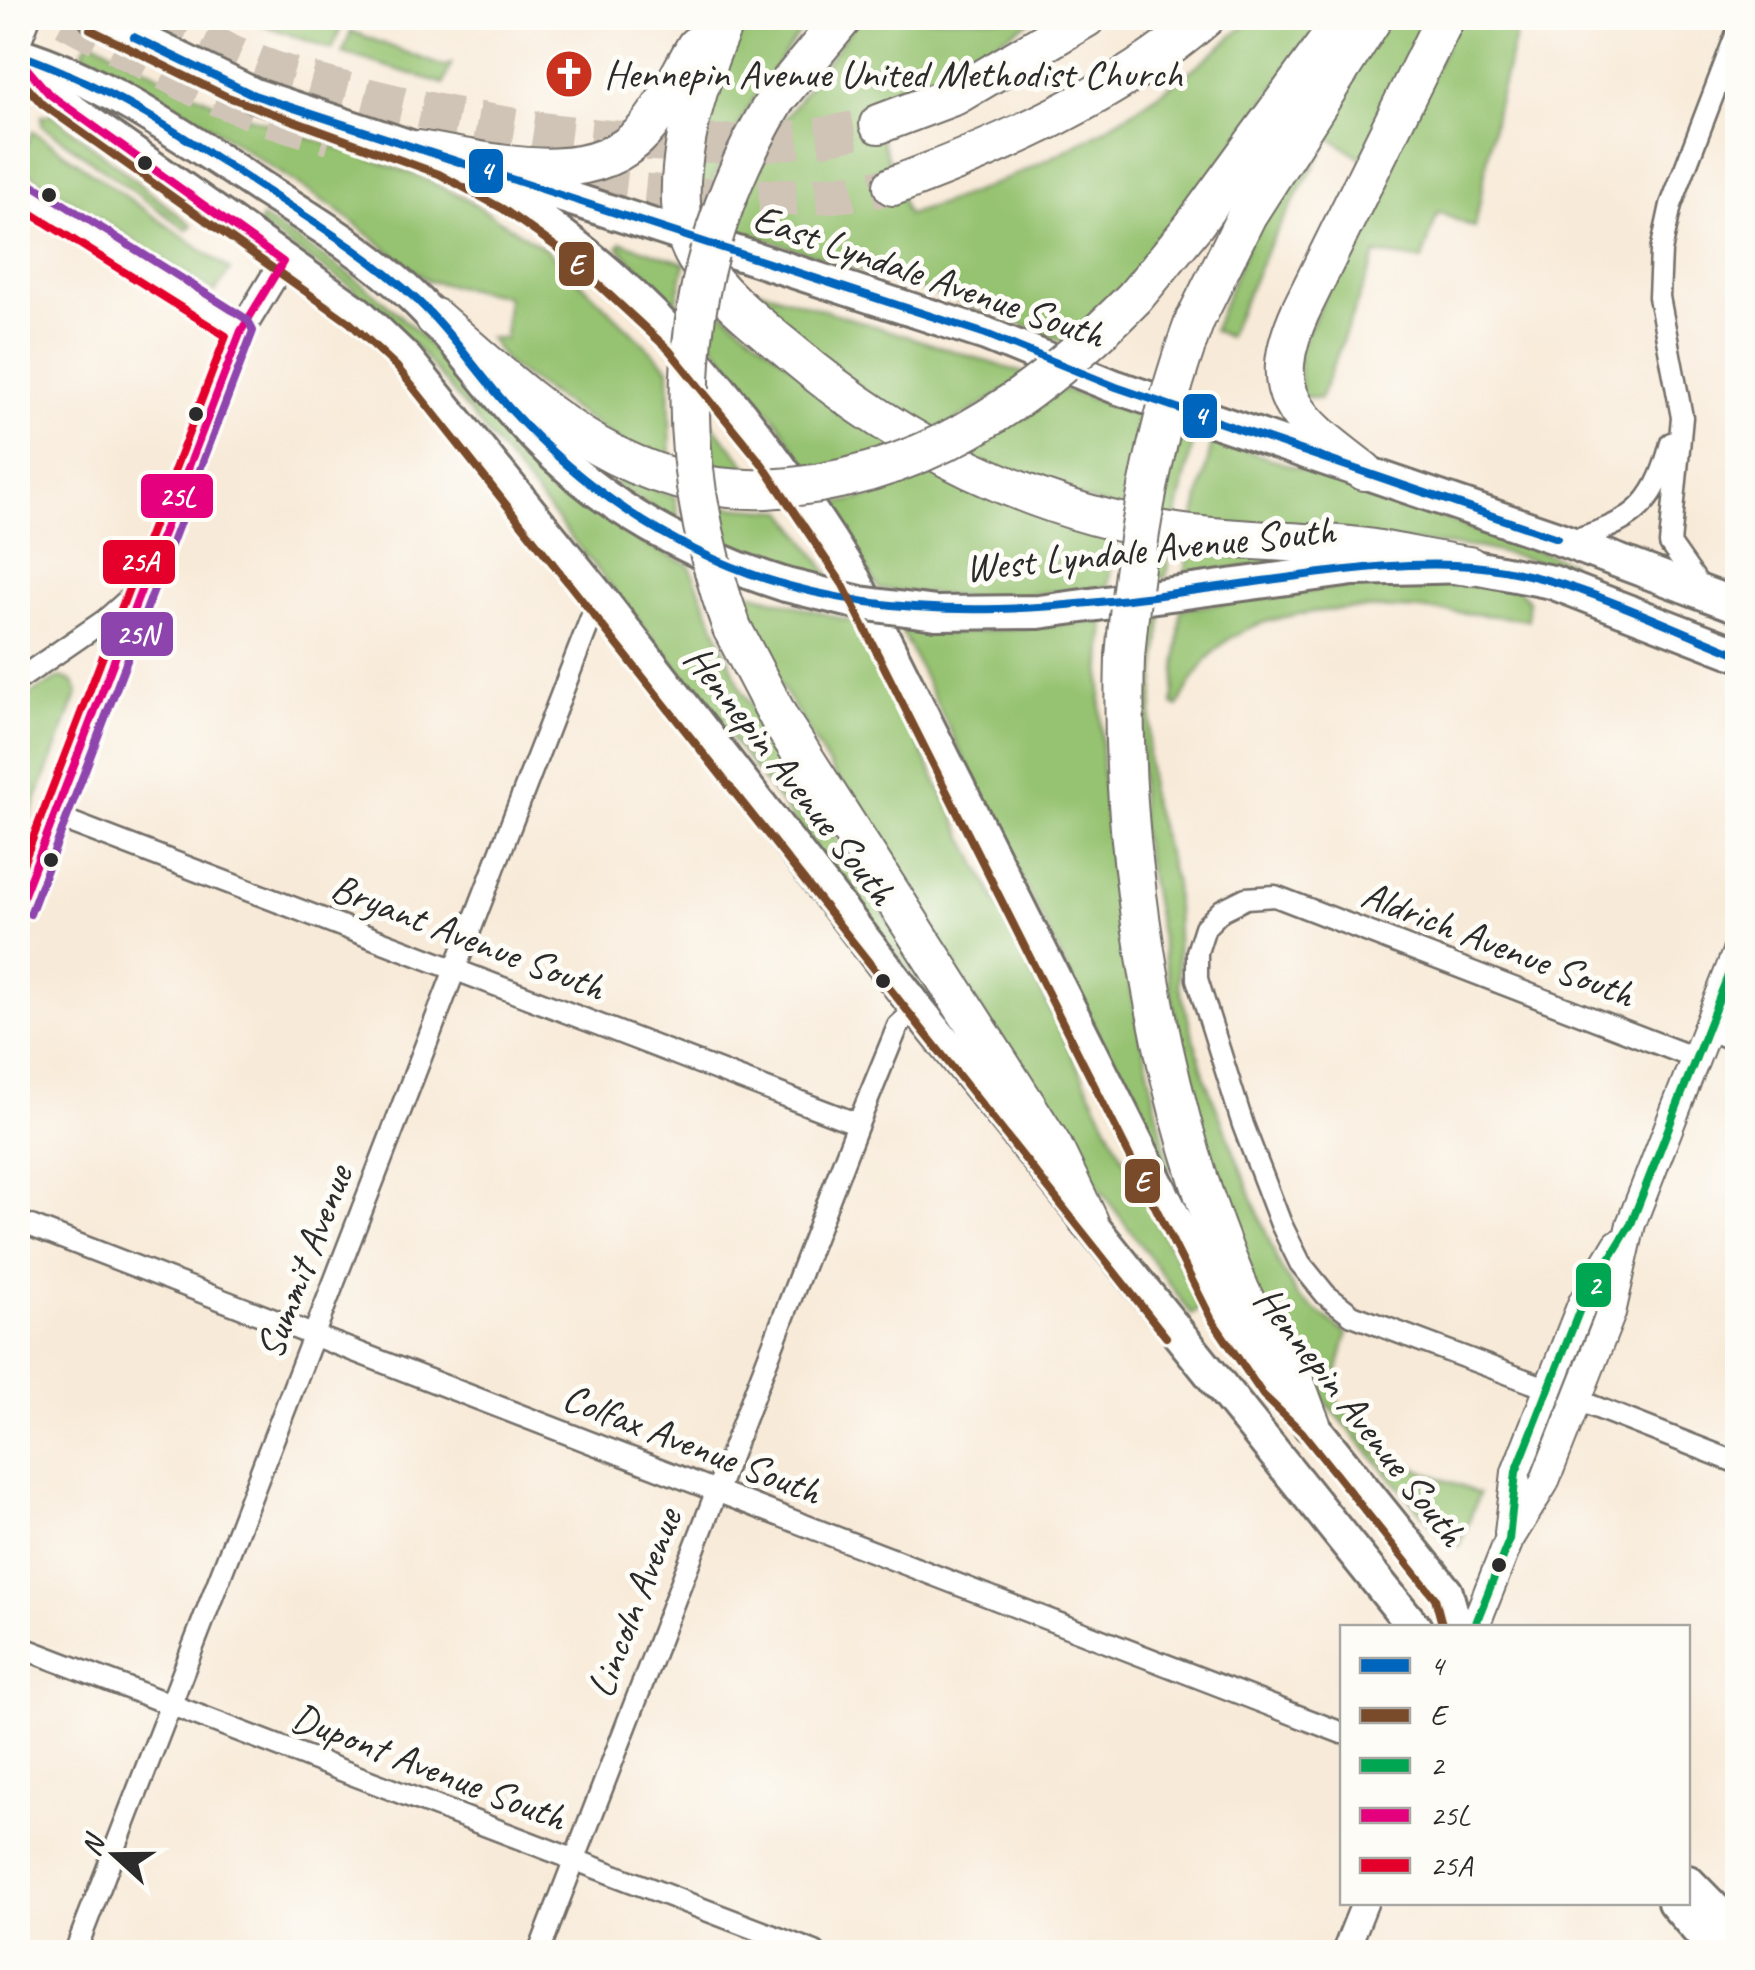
<svg xmlns="http://www.w3.org/2000/svg" width="1755" height="1970" font-family="Caveat,sans-serif">
<style>
.green{fill:#96c371;stroke:#60774e;stroke-width:2.5}
.lines{fill:none;stroke-linecap:round;stroke-linejoin:round}
.motorway-tunnel{stroke:#cfc4b5;stroke-width:38;stroke-dasharray:38 19;stroke-linecap:butt}
.minor-casing{stroke:#736e68;stroke-width:25}
.tertiary-casing{stroke:#736e68;stroke-width:30}
.secondary-casing{stroke:#736e68;stroke-width:32}
.primary-casing{stroke:#736e68;stroke-width:38}
.motorway-casing{stroke:#736e68;stroke-width:42}
.minor{stroke:#fff;stroke-width:20}
.tertiary{stroke:#fff;stroke-width:25}
.secondary{stroke:#fff;stroke-width:28}
.primary{stroke:#fff;stroke-width:32}
.motorway{stroke:#fff;stroke-width:38}
.primary-bridge-casing{stroke:#736e68;stroke-width:38;stroke-linecap:butt}
.motorway-bridge-casing{stroke:#736e68;stroke-width:42;stroke-linecap:butt}
.primary-bridge{stroke:#fff;stroke-width:32}
.motorway-bridge{stroke:#fff;stroke-width:38}
.bus-1-casing{stroke:#fdfcf7;stroke-width:15}
.bus-2-casing{stroke:#fdfcf7;stroke-width:15}
.bus-3-casing{stroke:#fdfcf7;stroke-width:15}
.bus-4-casing{stroke:#fdfcf7;stroke-width:15}
.bus-5-casing{stroke:#fdfcf7;stroke-width:15}
.bus-6-casing{stroke:#fdfcf7;stroke-width:15}
.bus-1{stroke:#0065bd;stroke-width:8}
.bus-2{stroke:#7a4b2a;stroke-width:8}
.bus-3{stroke:#00a651;stroke-width:8}
.bus-4{stroke:#e5007d;stroke-width:8}
.bus-5{stroke:#e4002b;stroke-width:8}
.bus-6{stroke:#8e44ad;stroke-width:8}
.bus-dot{fill:#2b2b2b;stroke:#fdfcf7;stroke-width:4}
.labels{text-anchor:middle;dominant-baseline:central;stroke-width:10;stroke-linejoin:round;paint-order:stroke}
.poi-label{font-size:40px;fill:#2b2b2b;stroke:#fdfcf7;text-anchor:start}
.street-label{font-size:40px;fill:#2b2b2b;stroke:#fdfcf7}
.line-badge{stroke:#fdfcf7;stroke-width:4}
.badge-label{font-size:28px;text-anchor:middle;font-weight:bold;fill:#fff}
</style>
<rect width="100%" height="100%" fill="#fdfcf7"/>
<filter id="ink" filterUnits="userSpaceOnUse"><feTurbulence type="fractalNoise" baseFrequency=".01" numOctaves="2"/><feDisplacementMap in="SourceGraphic" scale="20" xChannelSelector="R" yChannelSelector="G"/><feConvolveMatrix kernelMatrix="1 2 1 2 8 2 1 2 1" color-interpolation-filters="sRGB"/></filter>
<filter id="wash" filterUnits="userSpaceOnUse"><feTurbulence type="fractalNoise" baseFrequency=".0048" numOctaves="4" result="noise"/><feDisplacementMap in="SourceGraphic" scale="40" xChannelSelector="R" yChannelSelector="G"/><feGaussianBlur stdDeviation="2.25" result="paint"/><feColorMatrix in="noise" values="0 0 0 0 0 0 0 0 0 0 0 0 0 0 0 0 0 1.4 0 .05"/><feComposite in="paint" operator="in"/></filter>
<g filter="url(#wash)">
<rect width="100%" height="100%" fill="#f8ead8"/>
<g class="green">
<polygon points="245,18 318,18 341,27 332,50"/>
<path d="M738,18H811C762,80 725,141 699,216L692,162Z"/>
<path d="M859,18H1035L927,83L870,107L907,215C1038,175 1153,111 1253,18H1324L1158,252L1069,344L991,312L733,229L777,129Z"/>
<polygon points="1384,18 1432,18 1363,159 1330,138 1269,245 1228,337 1213,330 1255,226"/>
<polygon points="1459,18 1520,18 1496,110 1475,228 1438,212 1422,260 1376,254 1320,399 1301,396 1298,352"/>
<polygon points="351,31 444,67 451,64 444,84 343,53"/>
<polygon points="90,39 224,108 413,174 463,197 547,250 669,368 671,466 648,461 507,364 489,338 505,339 507,296 428,281 336,209 197,118 82,53"/>
<path d="M51,114C100,150 143,189 192,225L187,230L42,125V116Z"/>
<polygon points="33,131 230,270 215,292 20,168 20,156"/>
<path d="M262,218C309,248 359,277 400,316C495,405 560,514 689,564L742,691L976,1058L670,659L421,353L350,286L258,225Z"/>
<polygon points="621,242 685,263 676,306 618,247"/>
<polygon points="735,282 1030,375 928,438 890,415"/>
<polygon points="713,304 902,451 812,476 779,423 708,338"/>
<polygon points="1063,389 1143,416 1121,511 961,458"/>
<polygon points="705,415 758,479 709,476"/>
<polygon points="1178,427 1195,434 1175,523 1157,520"/>
<polygon points="1213,439 1570,562 1568,569 1481,548 1193,524"/>
<polygon points="937,470 1116,535 1108,587 982,599 879,589 829,505 868,497"/>
<polygon points="620,477 675,497 679,523 615,485"/>
<polygon points="714,506 785,511 832,579 722,547"/>
<polygon points="1152,544 1170,548 1166,577 1146,582"/>
<polygon points="1189,549 1290,554 1289,562 1185,575"/>
<path d="M1391,580H1451L1519,589L1528,600V620C1449,610 1297,593 1229,639C1206,655 1190,682 1178,707L1173,705L1181,609Z"/>
<polygon points="736,589 858,623 1136,1184 1202,1307 1192,1315 1052,1124 828,764 768,664"/>
<polygon points="1162,614 1148,752 1150,794 1175,882 1179,986 1206,1081 1278,1263 1298,1297 1347,1334 1332,1394 1378,1453 1479,1494 1460,1545 1451,1547 1310,1384 1245,1276 1201,1153 1140,826 1142,618"/>
<path d="M1105,621C1087,809 1130,987 1170,1169L1165,1172L901,630L948,634Z"/>
<polygon points="61,677 72,681 78,692 18,848 18,701"/>
</g>
</g>
<g filter="url(#ink)">
<g class="lines">
<g class="motorway-tunnel">
<polyline points="65,18 196,88 266,117 331,136"/>
<path d="M152,18C198,37 245,62 292,76C458,126 712,171 879,124"/>
<path d="M532,176C651,198 772,207 893,186"/>
</g>
<g class="minor-casing">
<g id="minor">
<polyline points="18,191 241,331"/>
<path d="M1567,542C1630,522 1654,511 1671,443"/>
<polyline points="1703,591 1670,544 1682,417 1659,297 1661,251 1671,205 1738,30"/>
<polyline points="18,680 105,620 140,589"/>
<polyline points="54,816 858,1124"/>
<polyline points="1707,1029 1738,1042"/>
<polyline points="18,1221 1342,1733"/>
<polyline points="1549,1389 1352,1315 1326,1295 1300,1263 1281,1224 1243,1125 1197,979 1197,952 1205,927 1222,910 1246,898 1275,896 1695,1058"/>
<polyline points="1577,1400 1738,1463"/>
<polyline points="18,1646 815,1952"/>
<polyline points="75,1952 599,597"/>
<polyline points="539,1952 858,1124 898,1026 917,1008"/>
</g>
</g>
<g class="tertiary-casing">
<g id="tertiary">
<polyline points="18,41 27,18"/>
<polyline points="18,910 241,331 283,262"/>
<polyline points="1345,1952 1365,1902"/>
</g>
</g>
<g class="secondary-casing">
<g id="secondary">
<polyline points="1509,1533 1516,1472 1582,1304 1618,1244"/>
<polyline points="1474,1628 1509,1540 1544,1483 1611,1313 1631,1224 1738,949"/>
</g>
</g>
<g class="primary-casing">
<g id="primary">
<polyline points="96,18 254,95 444,158"/>
<path d="M18,54C106,81 185,138 262,188C312,220 367,253 410,294C456,337 491,390 535,436C603,507 693,556 786,585"/>
<polyline points="18,58 49,94 358,313 406,359 599,597 917,1008 1415,1628"/>
<path d="M440,160C620,247 751,411 854,579L1222,1313L1273,1387L1311,1424L1446,1592L1456,1628"/>
<polyline points="495,174 986,334 1116,387 1557,538 1738,606"/>
<polyline points="936,613 1039,612 1353,569 1469,566 1552,582 1738,654"/>
<polyline points="1688,1882 1738,1933"/>
<polyline points="1674,1902 1717,1952"/>
</g>
</g>
<g class="motorway-casing">
<g id="motorway">
<path d="M726,18C698,77 659,197 696,258C719,295 758,325 792,353C902,446 1033,512 1177,533C1234,541 1292,541 1350,546C1390,550 1429,561 1469,566"/>
<polyline points="776,99 843,18"/>
<polyline points="879,124 956,95 1086,18"/>
<path d="M418,150C489,161 590,192 644,131C666,106 679,74 696,46"/>
<path d="M893,186C1001,146 1117,95 1205,18"/>
<polyline points="1135,297 1194,225 1345,18"/>
<path d="M435,318C535,405 623,494 766,489"/>
<polyline points="1195,320 1247,215 1373,18"/>
<path d="M1364,471C1297,420 1262,396 1301,310L1445,18"/>
<polyline points="732,628 780,720 1053,1147 1089,1222"/>
<path d="M1125,657C1119,859 1159,1103 1240,1290C1253,1320 1275,1345 1291,1374C1299,1390 1304,1408 1311,1424"/>
</g>
</g>
<use href="#minor" class="minor"/>
<use href="#tertiary" class="tertiary"/>
<use href="#secondary" class="secondary"/>
<use href="#primary" class="primary"/>
<use href="#motorway" class="motorway"/>
<g class="primary-bridge-casing">
<polyline id="primary-bridge" points="786,585 860,603 936,613"/>
</g>
<g class="motorway-bridge-casing">
<g id="motorway-bridge">
<path d="M766,489C918,481 1031,403 1135,297"/>
<path d="M732,628C666,444 674,267 776,99"/>
<path d="M1125,657C1135,541 1154,430 1195,320"/>
</g>
</g>
<use href="#primary-bridge" class="primary-bridge"/>
<use href="#motorway-bridge" class="motorway-bridge"/>
<g class="bus-1-casing">
<g id="bus-1">
<polyline points="134,37 254,95 986,334 1116,387 1557,538"/>
<path d="M18,54C107,85 184,136 262,188C316,223 371,257 418,301C453,334 479,375 512,411C580,486 668,547 766,579C929,632 1096,604 1262,581C1332,572 1403,560 1473,566C1566,574 1652,620 1738,654"/>
</g>
</g>
<g class="bus-2-casing">
<g id="bus-2">
<polyline points="90,29 228,97 439,174 503,209 562,251 669,350 762,464 843,585 1212,1320 1263,1395 1302,1432 1435,1598 1443,1628"/>
<polyline points="18,77 42,104 350,323 397,367 1166,1337"/>
</g>
</g>
<g class="bus-3-casing">
<polyline id="bus-3" points="1474,1628 1509,1540 1516,1472 1582,1304 1631,1224 1738,950"/>
</g>
<g class="bus-4-casing">
<polyline id="bus-4" points="18,58 49,94 283,262 241,331 18,910"/>
</g>
<g class="bus-5-casing">
<polyline id="bus-5" points="18,205 226,336 18,877"/>
</g>
<g class="bus-6-casing">
<polyline id="bus-6" points="25,180 248,320 253,331 30,914"/>
</g>
<use href="#bus-1" class="bus-1"/>
<use href="#bus-2" class="bus-2"/>
<use href="#bus-3" class="bus-3"/>
<use href="#bus-4" class="bus-4"/>
<use href="#bus-5" class="bus-5"/>
<use href="#bus-6" class="bus-6"/>
</g>
</g>
<defs>
<g id="church-disc" transform="scale(2.5)"><circle r="9.5" fill="#c8321e" stroke="#fdfcf7"/><path d="M-1.2-6h2.4v3.5h3.3v2.4h-3.3V6h-2.4V-.1h-3.3v-2.4h3.3Z" fill="#fff"/></g>
</defs>
<g fill-rule="evenodd">
<use href="#church-disc" x="569" y="74"/>
</g>
<g class="bus-dot">
<circle cx="145" cy="163" r="9"/>
<circle cx="49" cy="195" r="9"/>
<circle cx="196" cy="414" r="9"/>
<circle cx="51" cy="860" r="9"/>
<circle cx="883" cy="981" r="9"/>
<circle cx="1499" cy="1565" r="9"/>
</g>
<g class="labels">
<g class="poi-label">
<text x="604" y="74">Hennepin Avenue United Methodist Church</text>
</g>
<g class="street-label">
<text transform="translate(929 276) rotate(19)">East Lyndale Avenue South</text>
<text transform="translate(1150 549) rotate(-6)">West Lyndale Avenue South</text>
<text transform="translate(790 775) rotate(52)">Hennepin Avenue South</text>
<text transform="translate(468 937) rotate(21)">Bryant Avenue South</text>
<text transform="translate(1498 944) rotate(21)">Aldrich Avenue South</text>
<text transform="translate(304 1262) rotate(-69)">Summit Avenue</text>
<text transform="translate(1360 1416) rotate(52)">Hennepin Avenue South</text>
<text transform="translate(692 1444) rotate(21)">Colfax Avenue South</text>
<text transform="translate(634 1603) rotate(-69)">Lincoln Avenue</text>
<text transform="translate(429 1767) rotate(21)">Dupont Avenue South</text>
</g>
</g>
<g class="line-badge">
<rect x="467" y="147" width="38" height="48" rx="10" fill="#0065bd"/>
<rect x="557" y="240" width="39" height="48" rx="10" fill="#7a4b2a"/>
<rect x="1181" y="392" width="38" height="48" rx="10" fill="#0065bd"/>
<rect x="139" y="472" width="76" height="48" rx="10" fill="#e5007d"/>
<rect x="101" y="538" width="76" height="48" rx="10" fill="#e4002b"/>
<rect x="99" y="610" width="76" height="48" rx="10" fill="#8e44ad"/>
<rect x="1123" y="1157" width="39" height="48" rx="10" fill="#7a4b2a"/>
<rect x="1574" y="1261" width="39" height="48" rx="10" fill="#00a651"/>
</g>
<g class="badge-label">
<text x="486" y="180">4</text>
<text x="576" y="274">E</text>
<text x="1200" y="425">4</text>
<text x="177" y="506">25L</text>
<text x="139" y="571">25A</text>
<text x="137" y="644">25N</text>
<text x="1142" y="1191">E</text>
<text x="1594" y="1295">2</text>
</g>
<rect width="1755" height="1970" fill="none" stroke="#fdfcf7" stroke-width="60"/>
<rect x="1340" y="1625" width="350" height="280" fill="#fdfcf7" stroke="#a9a8a5" stroke-width="2.5"/>
<rect x="1360" y="1658" width="50" height="15" fill="#0065bd" stroke="#a9a8a5" stroke-width="2.5"/>
<text x="1430" y="1675" font-size="30" fill="#2b2b2b">4</text>
<rect x="1360" y="1708" width="50" height="15" fill="#7a4b2a" stroke="#a9a8a5" stroke-width="2.5"/>
<text x="1430" y="1725" font-size="30" fill="#2b2b2b">E</text>
<rect x="1360" y="1758" width="50" height="15" fill="#00a651" stroke="#a9a8a5" stroke-width="2.5"/>
<text x="1430" y="1775" font-size="30" fill="#2b2b2b">2</text>
<rect x="1360" y="1808" width="50" height="15" fill="#e5007d" stroke="#a9a8a5" stroke-width="2.5"/>
<text x="1430" y="1825" font-size="30" fill="#2b2b2b">25L</text>
<rect x="1360" y="1858" width="50" height="15" fill="#e4002b" stroke="#a9a8a5" stroke-width="2.5"/>
<text x="1430" y="1875" font-size="30" fill="#2b2b2b">25A</text>
<g transform="translate(115 1855) rotate(291)" stroke="#fdfcf7" stroke-width="8" paint-order="stroke">
<path d="M0-8L18 38L0 25L-18 38Z" fill="#2b2b2b"/>
<text y="-15" font-size="28" font-weight="bold" text-anchor="middle" fill="#2b2b2b">N</text>
</g>
</svg>
